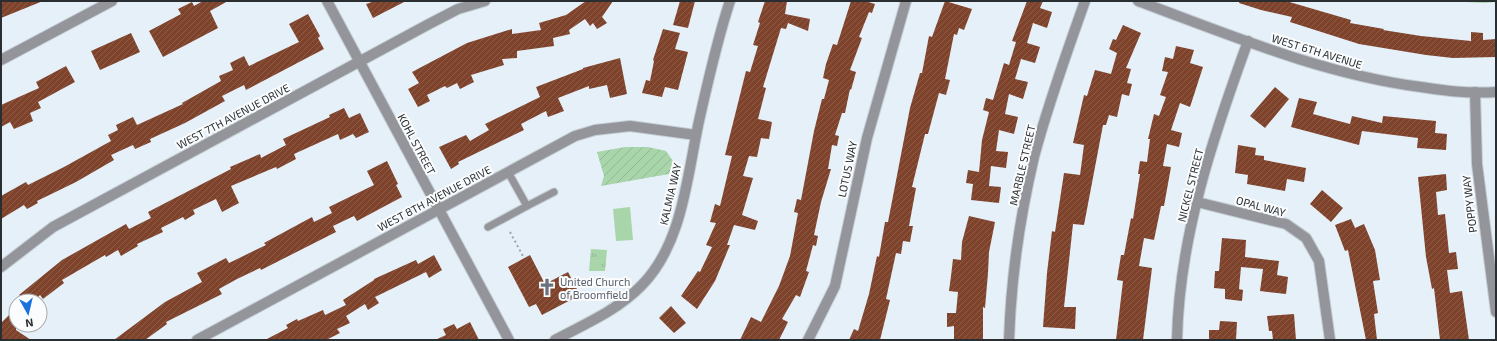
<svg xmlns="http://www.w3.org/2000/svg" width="1497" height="341" font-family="'Exo 2',sans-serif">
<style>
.park{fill:url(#park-tufts)}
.garden{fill:url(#garden-furrows)}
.pitch{fill:#a8d5aa}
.building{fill:url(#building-hatch)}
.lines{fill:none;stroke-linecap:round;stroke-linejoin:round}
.service-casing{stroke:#c4cdd4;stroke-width:9}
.minor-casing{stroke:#c4cdd4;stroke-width:12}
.path{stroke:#9ba3a9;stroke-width:2;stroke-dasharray:2 3;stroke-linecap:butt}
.service{stroke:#94959a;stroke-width:7}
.minor{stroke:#94959a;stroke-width:10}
.labels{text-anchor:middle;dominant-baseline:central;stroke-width:4;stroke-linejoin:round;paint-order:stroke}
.street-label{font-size:11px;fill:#2a2e31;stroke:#fafcfd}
.worship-label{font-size:11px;fill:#5b616d;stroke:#fafcfd;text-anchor:start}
</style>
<defs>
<pattern id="park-tufts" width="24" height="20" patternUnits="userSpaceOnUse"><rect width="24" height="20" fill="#a8d5aa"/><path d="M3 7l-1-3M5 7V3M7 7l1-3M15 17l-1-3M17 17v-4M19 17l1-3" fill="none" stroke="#91b793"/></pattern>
<pattern id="garden-furrows" width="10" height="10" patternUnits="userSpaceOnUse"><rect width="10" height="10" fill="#a8d5aa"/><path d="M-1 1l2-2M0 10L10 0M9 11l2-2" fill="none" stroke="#91b793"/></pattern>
<pattern id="building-hatch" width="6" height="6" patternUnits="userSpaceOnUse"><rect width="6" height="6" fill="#7f432c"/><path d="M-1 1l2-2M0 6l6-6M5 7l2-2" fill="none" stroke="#8c5c4a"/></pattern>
</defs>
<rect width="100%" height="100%" fill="#e6f0f8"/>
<g class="park">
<polygon points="1446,1 1496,1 1496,2 1484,3"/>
<polygon points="591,249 607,250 605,271 589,271"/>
</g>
<polygon class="garden" points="625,147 648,147 666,151 673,161 669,174 601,186 604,176 597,152"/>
<polygon class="pitch" points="630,207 633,240 616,241 613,209"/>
<g class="building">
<polygon points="1,1 43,1 1,18"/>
<polygon points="203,1 228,1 210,11 218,28 163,57 149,31 181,14 178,9 192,2 194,6"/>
<polygon points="375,1 406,1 373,18 366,4"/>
<polygon points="586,1 613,1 602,17 607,23 597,29 593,23 590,26 585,19 569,30 570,34 553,38 554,46 517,51 517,58 502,59 504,65 471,75 474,82 460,89 457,83 447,88 445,86 427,95 430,101 418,107 408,89 419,83 412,72 467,43 512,29 512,34 541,30 539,23 566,15"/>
<polygon points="680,1 695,1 688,28 673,25"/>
<polygon points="765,1 787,1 785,14 810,19 808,31 788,23 786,29 781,28 763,87 766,88 758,119 772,122 769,139 761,138 757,157 749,156 743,176 753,178 742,215 758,221 755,230 734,225 727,245 730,245 715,281 697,309 681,296 698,271 700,272 712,247 706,245 716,223 710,222 715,204 720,206 732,156 725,155 746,71 750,72 758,46 753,45 760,23 758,22"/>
<polygon points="851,1 865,1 875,4 872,13 869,12 859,37 862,38 850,70 856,72 851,90 850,89 845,113 842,113 835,135 839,136 837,146 832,145 828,169 831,169 821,202 814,235 818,236 816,246 813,245 806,271 809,272 800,297 796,295 782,319 788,322 779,340 740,340 751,317 761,322 779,286 790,256 798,213 794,212 797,199 801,200 814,131 822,99 824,99 829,80 823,78 826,64 833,44 837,45"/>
<polygon points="945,1 972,9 964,30 959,28 957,35 954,34 945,79 950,80 946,95 939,93 928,134 925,134 912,187 916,188 909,226 913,226 910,242 903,241 901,254 896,253 886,299 890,300 880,340 849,340 854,329 858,331 869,294 877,256 879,257 885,222 888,222 910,108 920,73 922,73 929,36 932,37"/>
<polygon points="1027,1 1043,1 1040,8 1052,12 1047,28 1033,23 1027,43 1040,47 1035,63 1021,59 1015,79 1028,82 1023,99 1009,94 1005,114 1018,117 1014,134 999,130 996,151 1008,152 1006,168 991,166 989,186 1001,187 999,203 971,200 973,184 966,183 968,170 979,172 982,140 989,112 983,110 986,98 993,100 1004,63 1009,65 1016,42 1012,41"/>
<polygon points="1239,1 1286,1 1351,20 1350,23 1384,29 1383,30 1421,36 1471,41 1471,32 1483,33 1483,40 1496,39 1496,57 1453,58 1426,55 1359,44 1290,22 1292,17 1261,10 1239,3"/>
<polygon points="308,14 320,36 318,38 324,49 246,90 244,85 222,96 225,101 185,123 150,139 151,142 135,149 133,145 111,155 114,160 76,182 37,201 38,203 27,209 24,205 1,219 1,196 26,182 28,185 64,167 111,141 108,135 118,130 116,125 133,117 137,125 183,104 182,103 221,81 219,76 233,70 230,63 244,56 249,66 299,42 289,24"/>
<polygon points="1123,25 1141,33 1126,68 1131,69 1127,83 1132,84 1129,96 1122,94 1117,117 1109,115 1106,125 1103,125 1084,225 1073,224 1064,307 1076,307 1075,329 1043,327 1047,273 1052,231 1055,232 1064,173 1080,175 1084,145 1073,143 1084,95 1087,96 1095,70 1111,74 1117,53 1109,49 1113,39 1116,40"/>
<polygon points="663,29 680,33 675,49 688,52 678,90 665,87 662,97 642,93 646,80 650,81 654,61 653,60"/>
<polygon points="131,33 140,52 100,70 91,51"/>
<polygon points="1176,46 1194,50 1190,63 1203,67 1190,107 1180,103 1171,130 1182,133 1179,147 1167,144 1163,166 1171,167 1164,206 1161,206 1154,240 1144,238 1139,266 1152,268 1143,340 1116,340 1123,281 1117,280 1121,255 1124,255 1131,218 1133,219 1140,174 1138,174 1140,161 1147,162 1150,139 1148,139 1154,114 1159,116 1166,97 1160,95 1168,72 1162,71 1165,57 1173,59"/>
<polygon points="620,58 627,94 610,98 607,85 589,89 589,86 558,98 564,111 548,117 546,111 521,124 524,130 458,162 459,164 451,169 439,147 466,135 470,141 489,130 485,124 540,97 536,87 583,69 583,68"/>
<polygon points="66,66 75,82 38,102 41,108 30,113 33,121 14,129 10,122 1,127 1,105 39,88 36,82"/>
<polygon points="1275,87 1289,99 1265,128 1250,116"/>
<polygon points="1299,98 1317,102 1313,114 1350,124 1352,116 1382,123 1383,116 1436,121 1435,133 1447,134 1446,150 1417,148 1418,138 1362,131 1359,145 1291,127"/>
<polygon points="344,108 349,118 360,113 369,132 356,138 353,134 340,140 338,134 294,154 296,159 277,169 276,167 231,186 239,203 222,212 216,199 193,210 195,214 185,220 183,217 161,228 163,232 137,244 138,246 121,256 118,250 106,257 105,255 62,280 64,283 43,299 40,295 34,301 25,301 19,295 62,260 126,224 129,229 151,218 148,212 231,169 230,167 260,154 261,158 286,145 283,139 330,117 329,115"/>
<polygon points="1238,145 1256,148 1255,155 1264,156 1264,160 1306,168 1304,182 1287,179 1285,191 1247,184 1248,175 1235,173"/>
<polygon points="387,161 398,184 396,185 402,197 357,221 354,216 333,226 336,232 261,270 260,268 237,279 219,289 222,294 166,322 167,324 145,340 114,340 165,302 202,282 197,273 226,258 229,263 266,245 264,243 312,217 314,222 332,213 329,207 374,185 367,171"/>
<polygon points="1446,174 1447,190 1436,192 1438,215 1445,214 1449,253 1456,252 1458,269 1447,270 1450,293 1462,291 1469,340 1440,340 1434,288 1432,289 1426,257 1418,177"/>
<polygon points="1322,190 1343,208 1331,222 1310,204"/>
<polygon points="969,216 995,222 989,252 988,273 985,308 983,307 983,340 954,340 954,326 947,327 947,313 956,313 958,292 949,291 951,276 953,259 961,260 962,242"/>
<polygon points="1351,219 1355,228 1364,224 1375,250 1380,280 1373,281 1378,313 1374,314 1377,340 1366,340 1348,250 1345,251 1335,225"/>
<polygon points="1222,238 1246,240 1245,257 1279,261 1277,275 1288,277 1286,294 1260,291 1263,269 1241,267 1239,289 1243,290 1242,301 1225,299 1225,289 1214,288 1215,271 1219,271"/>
<polygon points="434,255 442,270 429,278 426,272 375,297 379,303 368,310 365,304 346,316 350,323 337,329 340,333 326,340 265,340 288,328 286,325 297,319 298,321 323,310 325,315 346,305 343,300 374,280 374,279 416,260 418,264"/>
<polygon points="530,255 545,284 568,272 580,295 542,315 536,304 529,307 508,267"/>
<polygon points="671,306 686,323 674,333 659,318"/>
<polygon points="16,308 16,330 31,340 1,340 1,323"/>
<polygon points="1294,314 1296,340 1273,340 1272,331 1269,331 1267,316"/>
<polygon points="1220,321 1237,322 1236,340 1209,340 1209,330 1219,330"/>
<polygon points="470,322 479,340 435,340 446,335 443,329 454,324 457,329"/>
</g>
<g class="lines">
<g class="service-casing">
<g id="service">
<polyline points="527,206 554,192"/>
<polyline points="488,227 527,206 508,172"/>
</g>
</g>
<g class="minor-casing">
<g id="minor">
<polyline points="327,1 509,340"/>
<path d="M1138,1C1230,35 1322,74 1421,87C1445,91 1471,94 1496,92"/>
<polyline points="1,60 112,1"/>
<polyline points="1475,92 1477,164 1496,312"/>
<polyline points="1197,202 1286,224 1306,238 1319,261 1330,340"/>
<polyline points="1,267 53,227 429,24 458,9 485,1"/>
<polyline points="197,340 575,136 595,130 630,126 696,135"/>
<path d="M555,340C585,324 618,310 642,285C683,243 687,176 699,121C708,81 717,40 730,1"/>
<polyline points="808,340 835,286 867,138 906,1"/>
<path d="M1009,340C1011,279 1020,216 1034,157C1048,104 1067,52 1085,1"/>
<path d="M1177,340C1179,237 1213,137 1248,41"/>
</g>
</g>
<polyline class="path" points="510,232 524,258"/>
<use href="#service" class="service"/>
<use href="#minor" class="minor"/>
</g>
<defs>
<g id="church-bare" transform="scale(1.38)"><path d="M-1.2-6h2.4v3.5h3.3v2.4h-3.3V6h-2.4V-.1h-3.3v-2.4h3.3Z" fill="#6b7280" stroke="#fafcfd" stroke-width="2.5" paint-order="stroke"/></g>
</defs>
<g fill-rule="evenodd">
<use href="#church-bare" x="547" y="287"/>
</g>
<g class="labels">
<g class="street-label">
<text transform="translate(1317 51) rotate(17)">WEST 6TH AVENUE</text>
<text transform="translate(233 116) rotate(-28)">WEST 7TH AVENUE DRIVE</text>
<text transform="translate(417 144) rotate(62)">KOHL STREET</text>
<text transform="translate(1022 165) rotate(-77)">MARBLE STREET</text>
<text transform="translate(847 169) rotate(-78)">LOTUS WAY</text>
<text transform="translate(1190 185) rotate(-76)">NICKEL STREET</text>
<text transform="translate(670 194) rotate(-77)">KALMIA WAY</text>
<text transform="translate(434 198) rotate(-28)">WEST 8TH AVENUE DRIVE</text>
<text transform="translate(1469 204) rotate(-97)">POPPY WAY</text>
<text transform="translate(1261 206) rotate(15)">OPAL WAY</text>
</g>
<g class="worship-label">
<text x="560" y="281">United Church<tspan x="560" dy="13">of Broomfield</tspan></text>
</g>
</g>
<rect width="1497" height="341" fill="none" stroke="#2a2e31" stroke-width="4"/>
<g transform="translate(28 313) rotate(172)"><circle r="19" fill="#fafcfd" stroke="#a7aaab"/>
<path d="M0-3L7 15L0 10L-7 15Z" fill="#1b72dc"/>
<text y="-6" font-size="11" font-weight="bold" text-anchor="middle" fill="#2a2e31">N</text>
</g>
</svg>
